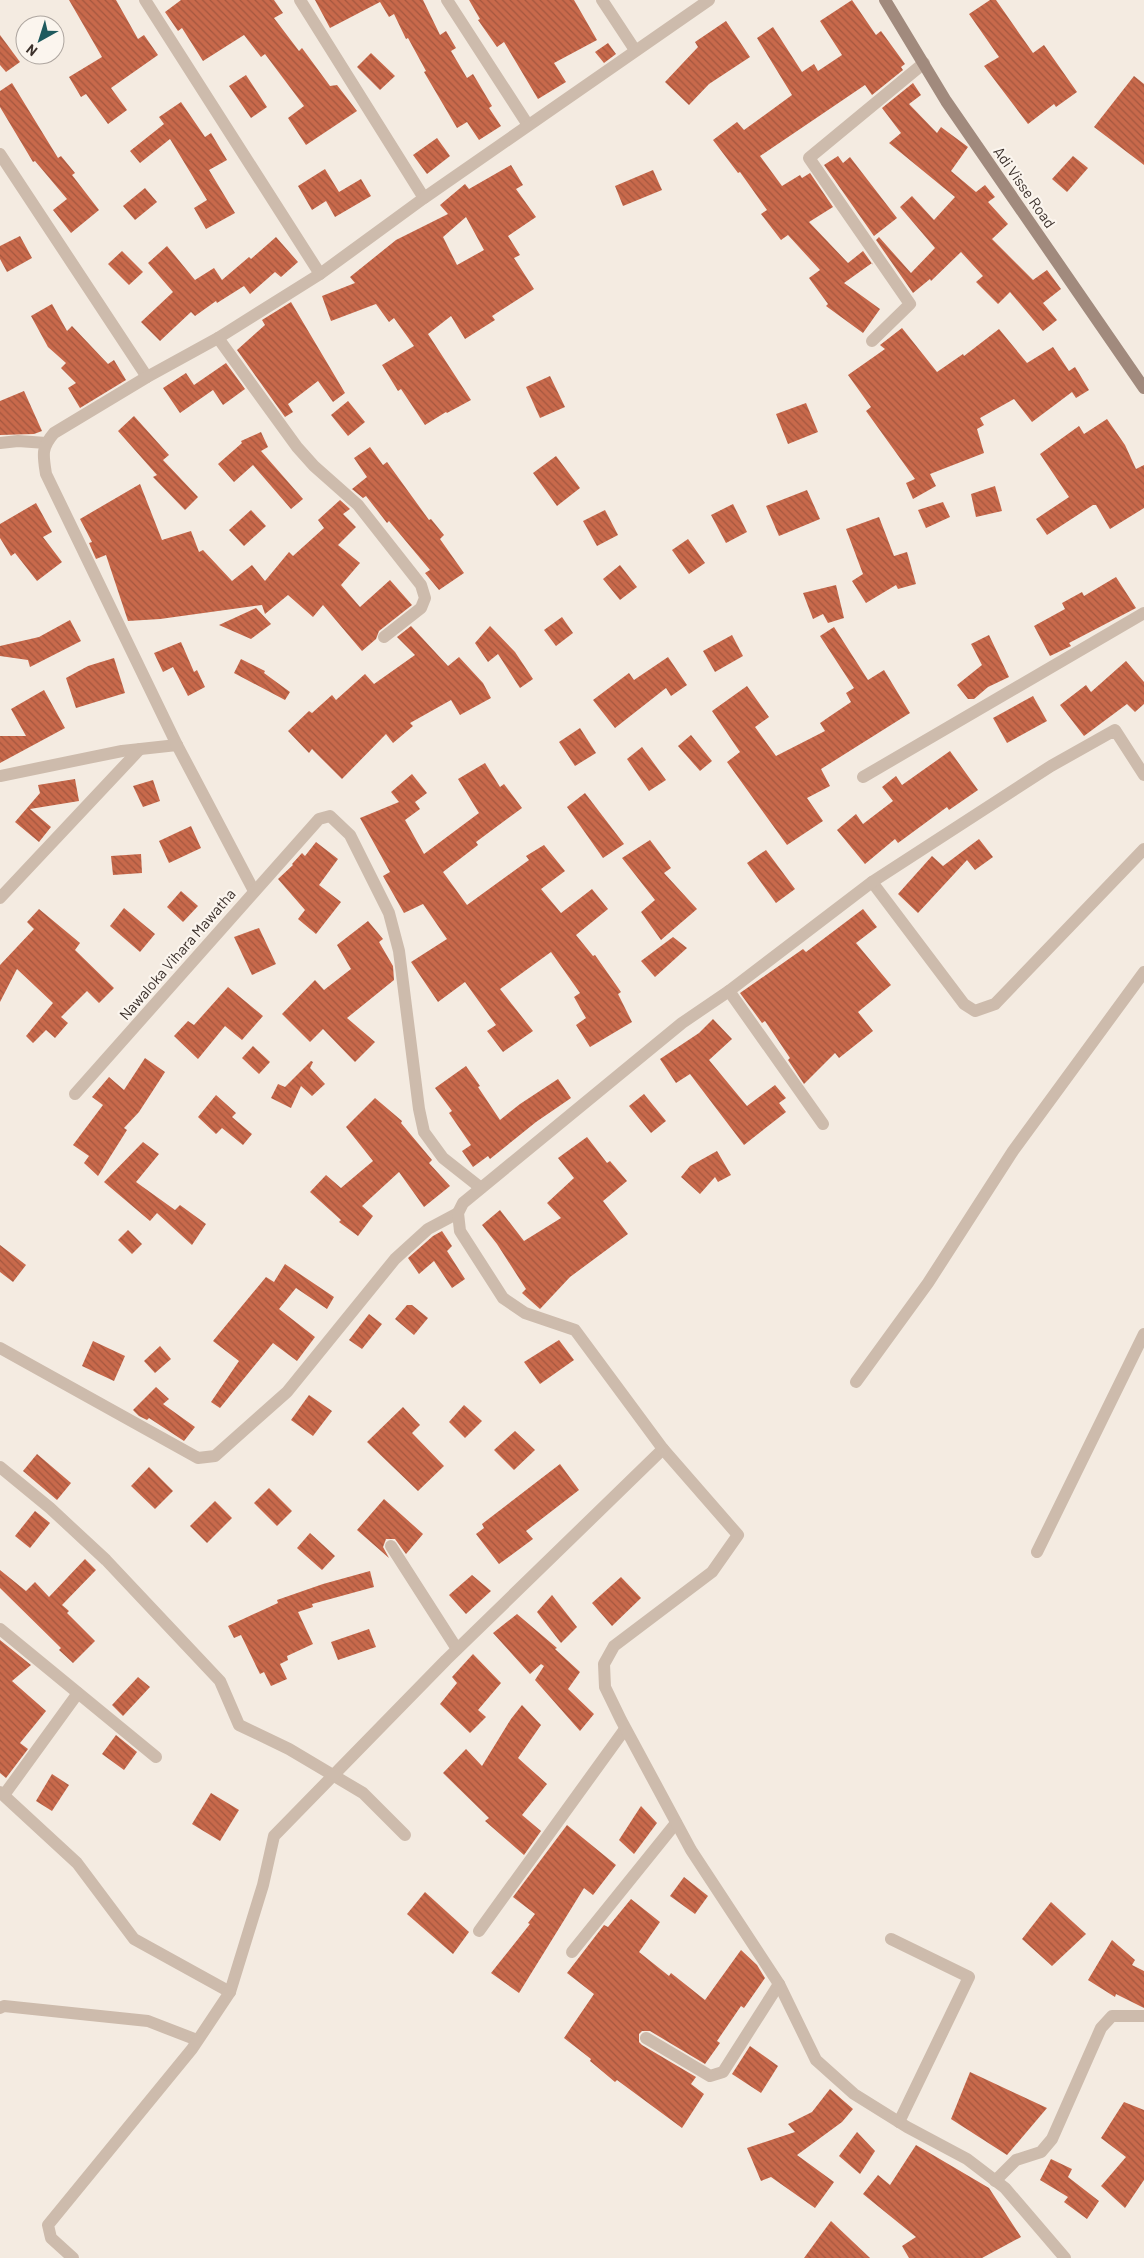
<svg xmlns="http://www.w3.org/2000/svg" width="1144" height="2258" font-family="Barlow,sans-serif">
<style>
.building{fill:url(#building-back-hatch);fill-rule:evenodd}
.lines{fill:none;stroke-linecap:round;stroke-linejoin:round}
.street{stroke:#cdbbac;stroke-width:12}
.secondary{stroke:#a18a7d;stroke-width:12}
.labels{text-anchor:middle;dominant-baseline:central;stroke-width:4.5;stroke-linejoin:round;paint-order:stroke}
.street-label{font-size:15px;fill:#3b302b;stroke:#fbf5ee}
</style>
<defs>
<pattern id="building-back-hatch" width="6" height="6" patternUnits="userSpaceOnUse" patternTransform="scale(1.25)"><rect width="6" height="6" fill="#c8694b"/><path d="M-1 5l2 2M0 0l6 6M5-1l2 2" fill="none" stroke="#a4573f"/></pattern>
</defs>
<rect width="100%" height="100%" fill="#f4ebe1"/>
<g class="building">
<polygon points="69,0 116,0 138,39 144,35 158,55 111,88 127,110 108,124 86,94 81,97 69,77 102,57"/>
<polygon points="181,0 274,0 283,13 274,18 299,51 302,48 330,86 337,85 357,111 306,145 288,118 304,106 265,54 261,57 244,35 203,61 182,28 178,31 165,12"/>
<polygon points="315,0 423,0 440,35 446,31 456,48 451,51 467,78 473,74 492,106 489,108 501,126 479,140 467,122 457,128 424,72 426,71 408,38 406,39 394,14 389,17 380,2 330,28"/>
<polygon points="469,0 574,0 597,40 554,63 566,82 538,99 504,42 497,47 478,20 480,19"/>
<polygon points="852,0 876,35 881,31 905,64 901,67 903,70 872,95 865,85 760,156 782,186 800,175 802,178 810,173 833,207 809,222 848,263 863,251 873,265 872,263 844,283 880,309 863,333 826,306 828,304 809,278 820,270 788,235 781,240 761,214 767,210 740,172 738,173 713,140 737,122 744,130 792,95 757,38 773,27 802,72 814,64 818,71 842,55 820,21"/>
<polygon points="990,0 996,0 1033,53 1044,45 1077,92 1056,107 1054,104 1028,124 984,66 999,57 969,14"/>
<polygon points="726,21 750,57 709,84 689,105 665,82 698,47 695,42"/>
<polygon points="0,35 20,62 6,72 0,65"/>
<polygon points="608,43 616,54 604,63 595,52"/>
<polygon points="371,53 395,76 380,90 357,67"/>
<polygon points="246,75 267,107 251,118 229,86"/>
<polygon points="1134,76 1144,84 1144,165 1094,127"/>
<polygon points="12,83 58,158 61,156 75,173 72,175 99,210 71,233 53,210 67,199 35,161 33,162 0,107 0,91"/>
<polygon points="913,83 921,95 909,104 937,133 941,127 968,147 951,171 976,192 985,185 995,197 988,202 1008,224 992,239 1033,280 1047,270 1061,289 1043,303 1057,320 1043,331 1010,292 998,304 976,282 983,276 961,252 931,281 930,279 913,293 876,240 879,237 911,273 935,248 900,207 912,196 934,220 955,197 889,143 901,133 882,108"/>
<polygon points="181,102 205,137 211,133 227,160 209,170 235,213 206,229 194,208 207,200 170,139 140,163 130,151 164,124 159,117"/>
<polygon points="437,138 450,156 427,174 413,155"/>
<polygon points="838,156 843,163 850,157 897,218 874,236 824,165"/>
<polygon points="1073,156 1088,168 1067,192 1052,179"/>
<path d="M511,165L523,185L516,189L536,217L508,236L520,255L514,258L534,289L492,316L495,320L465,339L451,316L428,334L471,400L447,413L446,412L425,425L401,389L398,391L382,365L414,346L394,318L389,322L376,304L331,321L322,296L355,283L350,277L396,240L448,214L440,205L465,184L469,189ZM466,217L484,250L457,265L443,237Z"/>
<polygon points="325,169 339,192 361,179 371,196 335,217 326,201 312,210 298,186"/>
<polygon points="653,170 662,190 623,206 615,186"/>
<polygon points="145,188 157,202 135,220 123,206"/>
<polygon points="20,236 32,258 7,272 0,259 0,246"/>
<polygon points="276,237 298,262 281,277 275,272 250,294 244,286 217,303 216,301 195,316 191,312 160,341 141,322 173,292 148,263 167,246 195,280 214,268 222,280 249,257 251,259"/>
<polygon points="122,251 143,272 129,285 108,264"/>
<polygon points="291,302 345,393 333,402 318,381 288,404 293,412 285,417 237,350 265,325 262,320"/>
<polygon points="52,304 67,331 72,326 108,364 114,360 126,380 80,408 68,388 76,383 61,368 66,363 48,347 31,316"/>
<polygon points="902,328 937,372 963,354 964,356 999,329 1027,363 1053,347 1069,371 1075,367 1089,390 1076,398 1072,392 1032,422 1014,399 980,418 984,425 977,429 984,453 930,474 936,486 913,499 906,483 915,479 866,411 871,407 848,375 885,349 880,345"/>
<polygon points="226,363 245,389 223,405 213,390 180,413 163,388 186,373 194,385"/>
<polygon points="550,376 565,407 540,418 526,387"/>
<polygon points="24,391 42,431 34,434 0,435 0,401"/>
<polygon points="348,401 365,422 348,436 331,415"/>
<polygon points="806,403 818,432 788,444 776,414"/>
<polygon points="134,416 169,455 163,460 198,497 185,510 153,477 157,475 118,431"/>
<polygon points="1107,419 1125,445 1136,469 1144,465 1144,508 1110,529 1096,505 1093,505 1047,535 1036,519 1069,497 1040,454 1079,426 1084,434"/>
<polygon points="261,432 268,447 261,451 303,499 291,509 253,465 234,482 218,464 242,443 241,441"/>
<polygon points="370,447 383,465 387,462 429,520 431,519 444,535 440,539 464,573 439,590 425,573 430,570 389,521 387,523 366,496 363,498 352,489 367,477 354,458"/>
<polygon points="556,456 580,488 557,506 533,473"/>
<polygon points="140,484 162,540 191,531 199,552 203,550 232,581 252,565 265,581 289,552 293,556 324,528 318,520 340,500 350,509 343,514 356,527 338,545 360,563 341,585 360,607 390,580 412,605 379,631 376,639 362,651 323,605 313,617 288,595 265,614 262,605 160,619 128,621 106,555 96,559 89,543 92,542 80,519"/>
<polygon points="995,486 1002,511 976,517 971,494"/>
<polygon points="807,490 820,519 779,536 766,506"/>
<polygon points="943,502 950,517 926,528 918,510"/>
<polygon points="36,503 52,532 43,537 62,562 37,581 15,553 11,556 0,538 0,524"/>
<polygon points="733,504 747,532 726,543 711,515"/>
<polygon points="251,510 266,526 244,546 229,530"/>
<polygon points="605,510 618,535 597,546 583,521"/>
<polygon points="879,517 894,556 907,552 916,584 898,589 896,585 866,603 852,581 863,574 846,529"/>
<polygon points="688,539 705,563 689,574 672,550"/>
<polygon points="620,565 637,587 620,600 603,579"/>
<polygon points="1116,577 1136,608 1069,643 1071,646 1050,656 1034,626 1065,609 1062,603 1082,592 1084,596"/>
<polygon points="836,585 844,618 828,623 823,614 813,619 803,593"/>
<polygon points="256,608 271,624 251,639 219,625"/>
<polygon points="562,617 573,633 556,646 544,630"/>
<polygon points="70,620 81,641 30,667 28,660 0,656 0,646 39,637"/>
<polygon points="411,626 448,666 459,657 483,683 491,698 460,715 451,700 410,723 413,726 393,743 386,734 342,779 312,749 309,753 288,731 309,711 312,713 332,695 336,700 365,674 374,684 415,655 397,637"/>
<polygon points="490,626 515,652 533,679 520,688 498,654 488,662 475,643"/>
<polygon points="834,627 868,680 884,670 910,713 821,769 830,786 807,798 823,821 787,845 727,762 740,752 712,711 747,686 769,717 755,727 776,756 825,731 820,723 851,702 846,693 854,688 820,636"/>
<polygon points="732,635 743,656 715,672 703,651"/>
<polygon points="989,635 1009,677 988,687 974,699 968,699 957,685 982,665 971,644"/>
<polygon points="181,642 194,672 197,670 205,687 188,696 173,667 163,672 154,653"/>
<polygon points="668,657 687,685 671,696 666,688 615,728 593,700 629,673 634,680"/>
<polygon points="114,658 125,693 76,708 66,678 88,666"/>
<polygon points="241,659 265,671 264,673 290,692 285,700 234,673"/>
<polygon points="1126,661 1144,682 1144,704 1135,712 1127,704 1084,736 1060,705 1086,685 1091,692"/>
<polygon points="44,690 65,728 0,763 0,736 26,736 11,709"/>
<polygon points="1033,696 1047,721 1007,743 993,718"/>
<polygon points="580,728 596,753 575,766 559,742"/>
<polygon points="691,735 712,761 700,771 678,746"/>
<polygon points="642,747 666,780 649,791 627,759"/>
<polygon points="950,751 978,790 949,810 947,807 898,843 895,839 865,864 837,830 856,814 863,824 893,801 882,787 896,776 902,785"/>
<polygon points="485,763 500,787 504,784 522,808 476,842 478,845 443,872 467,905 529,860 526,856 544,845 565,871 541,889 561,913 592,889 608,909 576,935 593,956 595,955 621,992 618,994 632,1022 590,1047 576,1025 586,1018 574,997 580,993 551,952 500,989 533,1031 503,1052 487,1031 496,1025 465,982 438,1002 411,962 447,939 423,904 404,913 383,876 390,872 360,818 399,802 391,792 412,774 427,793 415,802 420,809 405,820 424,854 479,813 458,779"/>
<polygon points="75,779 79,801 30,809 51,827 39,842 15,822 40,793 38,785"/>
<polygon points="153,780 160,801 143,807 133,786"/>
<polygon points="585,793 624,844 603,858 567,807"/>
<polygon points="191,826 201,848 169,863 159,841"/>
<polygon points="979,839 993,857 975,870 967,860 918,913 898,894 932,856 943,866"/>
<polygon points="650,840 671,868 664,873 697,909 661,940 641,912 655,900 622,858"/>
<polygon points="316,842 338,859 319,885 341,902 316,934 298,919 305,910 278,879 293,865 292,864 302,853 305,856"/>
<polygon points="766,850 795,889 776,903 747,863"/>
<polygon points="141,854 142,873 113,875 111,856"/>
<polygon points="181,891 198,906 183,922 167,907"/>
<polygon points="124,908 155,934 140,952 110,926"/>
<polygon points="39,909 80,943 75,950 114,988 99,1003 87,991 61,1017 68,1023 55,1038 46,1030 33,1043 26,1036 53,1003 17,969 0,1002 0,965 34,929 27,922"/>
<polygon points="863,909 877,927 856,943 891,985 858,1012 873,1031 839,1058 835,1053 804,1084 788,1060 790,1058 765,1021 762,1023 740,993 803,949 806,952"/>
<polygon points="368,921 383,939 379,942 393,966 394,980 347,1018 375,1042 355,1062 323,1029 310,1042 282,1014 315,980 324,990 351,969 337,945"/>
<polygon points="259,928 276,964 252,975 234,937"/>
<polygon points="673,937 687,948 655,977 641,961"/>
<polygon points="228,987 263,1016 242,1040 225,1026 198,1059 174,1036 188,1021 194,1025"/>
<polygon points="713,1019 732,1039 709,1060 747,1106 775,1085 786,1098 779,1103 786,1112 744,1145 690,1074 676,1083 660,1059 699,1033"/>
<polygon points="253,1046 270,1062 259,1074 242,1058"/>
<polygon points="145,1058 165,1072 139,1112 124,1128 127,1130 98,1176 84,1163 89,1156 73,1145 103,1105 92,1097 109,1077 124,1090"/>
<polygon points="311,1061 313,1062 310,1068 325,1084 312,1096 301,1086 291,1108 271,1098 278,1084 285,1087"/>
<polygon points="466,1066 480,1086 478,1087 500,1120 520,1104 558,1079 571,1098 536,1122 490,1159 488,1156 473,1167 462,1151 471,1145 449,1113 452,1111 435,1088"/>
<polygon points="644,1094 666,1121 651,1133 629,1106"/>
<polygon points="216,1095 236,1113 232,1117 252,1134 243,1145 222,1128 216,1134 198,1117"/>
<polygon points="375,1098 402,1121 401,1123 432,1160 429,1163 450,1186 424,1207 399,1172 362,1206 373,1216 358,1236 339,1222 341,1220 310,1192 326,1175 341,1188 373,1161 346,1127"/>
<polygon points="587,1137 607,1163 610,1161 627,1181 603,1201 628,1234 570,1277 540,1309 522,1293 526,1289 497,1244 482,1225 500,1210 524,1241 561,1218 547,1203 574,1178 558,1158"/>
<polygon points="143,1142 159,1154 136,1182 175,1210 180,1205 206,1224 192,1245 157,1213 150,1221 104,1182"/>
<polygon points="717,1151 731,1175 718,1182 715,1177 700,1194 681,1177 690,1166"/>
<polygon points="128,1230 142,1244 132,1254 118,1240"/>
<polygon points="442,1231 452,1246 447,1251 465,1279 452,1288 434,1261 419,1274 408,1258 433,1236"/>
<polygon points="0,1245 26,1265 13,1282 0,1272"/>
<polygon points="285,1264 334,1297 327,1309 296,1288 279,1309 315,1337 297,1361 273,1343 220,1408 211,1402 239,1361 213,1341 266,1277 274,1282"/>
<polygon points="407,1305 412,1305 428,1318 414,1335 395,1319"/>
<polygon points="369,1314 382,1324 362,1349 349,1340"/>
<polygon points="559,1340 574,1360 540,1384 524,1362"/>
<polygon points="93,1341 125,1356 114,1381 82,1366"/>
<polygon points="160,1346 171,1359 155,1373 144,1361"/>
<polygon points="156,1387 169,1399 163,1404 195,1427 184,1441 149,1418 147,1420 139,1416 133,1410"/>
<polygon points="309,1395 332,1411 313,1436 291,1420"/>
<polygon points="464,1405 482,1421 465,1438 449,1422"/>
<polygon points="403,1407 420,1425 412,1433 444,1466 418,1491 367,1442"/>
<polygon points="515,1431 535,1450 514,1470 494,1450"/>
<polygon points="37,1454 71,1483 57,1500 23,1471"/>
<polygon points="560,1464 579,1490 526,1531 533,1539 499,1564 476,1534 484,1528 482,1524"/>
<polygon points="149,1467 173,1491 155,1509 131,1486"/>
<polygon points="269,1488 292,1511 277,1526 254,1503"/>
<polygon points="384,1499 423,1534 406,1554 395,1539 386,1539 383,1547 389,1558 357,1530"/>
<polygon points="215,1501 232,1518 207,1543 190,1526"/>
<polygon points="35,1511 50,1523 30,1548 15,1536"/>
<polygon points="310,1533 335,1556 322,1570 297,1548"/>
<polygon points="85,1559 96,1570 62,1605 69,1611 67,1613 95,1641 73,1663 59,1650 61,1648 0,1588 0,1570 26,1591 35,1582 49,1597"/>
<polygon points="370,1571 374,1587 312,1604 313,1607 298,1612 313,1644 287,1656 288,1660 280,1664 287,1679 271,1686 264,1672 260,1674 241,1635 234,1638 228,1626 278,1603 277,1600 323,1584"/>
<polygon points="472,1575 491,1591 466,1614 449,1595"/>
<polygon points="621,1577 641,1598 612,1626 592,1603"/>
<polygon points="552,1595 577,1627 561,1643 537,1612"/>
<polygon points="517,1614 557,1648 555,1649 580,1672 568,1689 594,1714 580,1731 535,1680 544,1666 541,1664 530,1674 493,1633"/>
<polygon points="369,1629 376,1647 338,1660 331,1642"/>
<polygon points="0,1640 31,1665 12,1681 46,1711 20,1743 28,1749 6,1778 0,1773"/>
<polygon points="473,1654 501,1683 478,1710 486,1717 470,1733 440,1704 457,1683 452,1677"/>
<polygon points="138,1677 150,1687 123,1716 112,1705"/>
<polygon points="522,1705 541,1725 518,1758 547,1784 522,1815 541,1831 524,1855 485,1821 489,1818 443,1773 466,1749 482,1766 511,1719"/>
<polygon points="116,1735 137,1752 124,1770 102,1754"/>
<polygon points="52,1774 69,1785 52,1811 36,1801"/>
<polygon points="211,1793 239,1810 220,1841 192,1824"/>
<polygon points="641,1806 657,1823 634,1854 619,1840"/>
<polygon points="567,1825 616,1865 593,1895 584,1888 519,1993 491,1973 530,1924 528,1923 535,1914 513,1897"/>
<polygon points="684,1877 708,1896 695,1914 670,1896"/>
<polygon points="425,1892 469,1932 453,1954 407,1914"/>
<polygon points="631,1899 660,1922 639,1952 669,1976 671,1973 705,2000 741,1950 757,1965 765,1978 744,2008 741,2006 717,2041 720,2043 705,2064 650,2031 642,2031 639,2034 639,2042 642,2045 696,2077 691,2084 704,2094 682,2128 617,2080 615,2082 590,2061 591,2059 564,2038 594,1994 567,1973 604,1925 608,1927"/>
<polygon points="1051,1902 1086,1934 1052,1966 1022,1939"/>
<polygon points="1112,1940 1135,1960 1132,1965 1144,1971 1144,2008 1116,1994 1115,1997 1088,1980"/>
<polygon points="750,2046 778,2066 761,2093 732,2074"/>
<polygon points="970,2072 1047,2108 1007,2155 951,2119"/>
<polygon points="830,2089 853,2109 842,2122 797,2155 834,2182 815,2208 771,2177 761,2181 747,2148 795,2132 788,2124 812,2112"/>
<polygon points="1124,2102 1144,2110 1144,2180 1125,2208 1101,2186 1126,2157 1101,2138"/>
<polygon points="857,2132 875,2151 860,2174 839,2156"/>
<polygon points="916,2145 989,2188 1021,2237 982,2258 909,2258 902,2246 916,2237 863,2194 878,2175 890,2185"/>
<polygon points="1051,2159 1072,2169 1068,2177 1099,2201 1087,2219 1064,2202 1068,2197 1040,2180"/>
<polygon points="831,2221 870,2258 804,2258"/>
</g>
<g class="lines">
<g class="street">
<polyline points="145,0 320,274"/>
<polyline points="300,0 424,198"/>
<polyline points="447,0 528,125"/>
<polyline points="602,0 635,50"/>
<polyline points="0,154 147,377"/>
<polyline points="218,338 297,447 314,466 358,505 421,585 425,598 421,608 384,637"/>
<polyline points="872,341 910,304 809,158 924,63"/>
<polyline points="0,443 18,441 46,443"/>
<polyline points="0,776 122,751 177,745"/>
<polyline points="863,777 1144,613"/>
<polyline points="872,882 964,1004 975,1011 995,1004 1144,849"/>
<path d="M254,891L177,745L46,474C43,455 41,448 54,433L147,377L218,338L320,274L424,198L709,0"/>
<polyline points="0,898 140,749"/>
<polyline points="729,991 823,1124"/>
<polyline points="75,1094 319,819 330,816 350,835 389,913 399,951 419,1109 424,1132 443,1158 481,1188"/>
<polyline points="0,1348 198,1458 215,1456 287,1392 395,1259 428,1229 458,1213"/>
<polyline points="856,1382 928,1283 1013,1151 1144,972"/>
<polyline points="0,1467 50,1508 106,1560 220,1681 239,1725 289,1749 363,1793 405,1835"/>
<polyline points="391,1546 457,1649"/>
<polyline points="1037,1552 1144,1334"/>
<polyline points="0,1629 156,1757"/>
<polyline points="0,1792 77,1863 134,1939 230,1992"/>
<polyline points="4,1795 78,1693"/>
<polyline points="479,1931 625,1729"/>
<polyline points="891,1939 969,1977 899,2122"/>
<polyline points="572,1952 676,1823"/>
<polyline points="0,2008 4,2006 148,2021 197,2040"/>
<polyline points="646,2038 710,2076 723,2072 779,1984"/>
<polyline points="995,2181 1016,2160 1041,2152 1052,2139 1101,2028 1112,2016 1144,2016"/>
<polyline points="73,2258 51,2238 48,2225 192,2049 230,1992 263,1885 274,1836 446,1660 663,1449"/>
<polyline points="1065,2258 1005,2188 967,2159 907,2127 854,2094 816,2060 779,1984 691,1850 621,1720 605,1687 604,1664 614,1646 712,1572 738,1535 663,1449 575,1330 525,1313 503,1298 460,1231 458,1213 463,1203 682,1023 729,991 872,882 1051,766 1115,730 1144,775"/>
</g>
<polyline class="secondary" points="885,0 946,101 1144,388"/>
</g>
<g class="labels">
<g class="street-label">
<text transform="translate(1025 187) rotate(55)">Adi Visse Road</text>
<text transform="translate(177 954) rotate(-49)">Nawaloka Vihara Mawatha</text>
</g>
</g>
<g transform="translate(40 40) rotate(219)"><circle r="24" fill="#fbf5ee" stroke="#aea6a0"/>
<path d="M0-4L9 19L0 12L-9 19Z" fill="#1f5a5e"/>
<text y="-8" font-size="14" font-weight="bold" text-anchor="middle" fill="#3b302b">N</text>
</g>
</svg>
